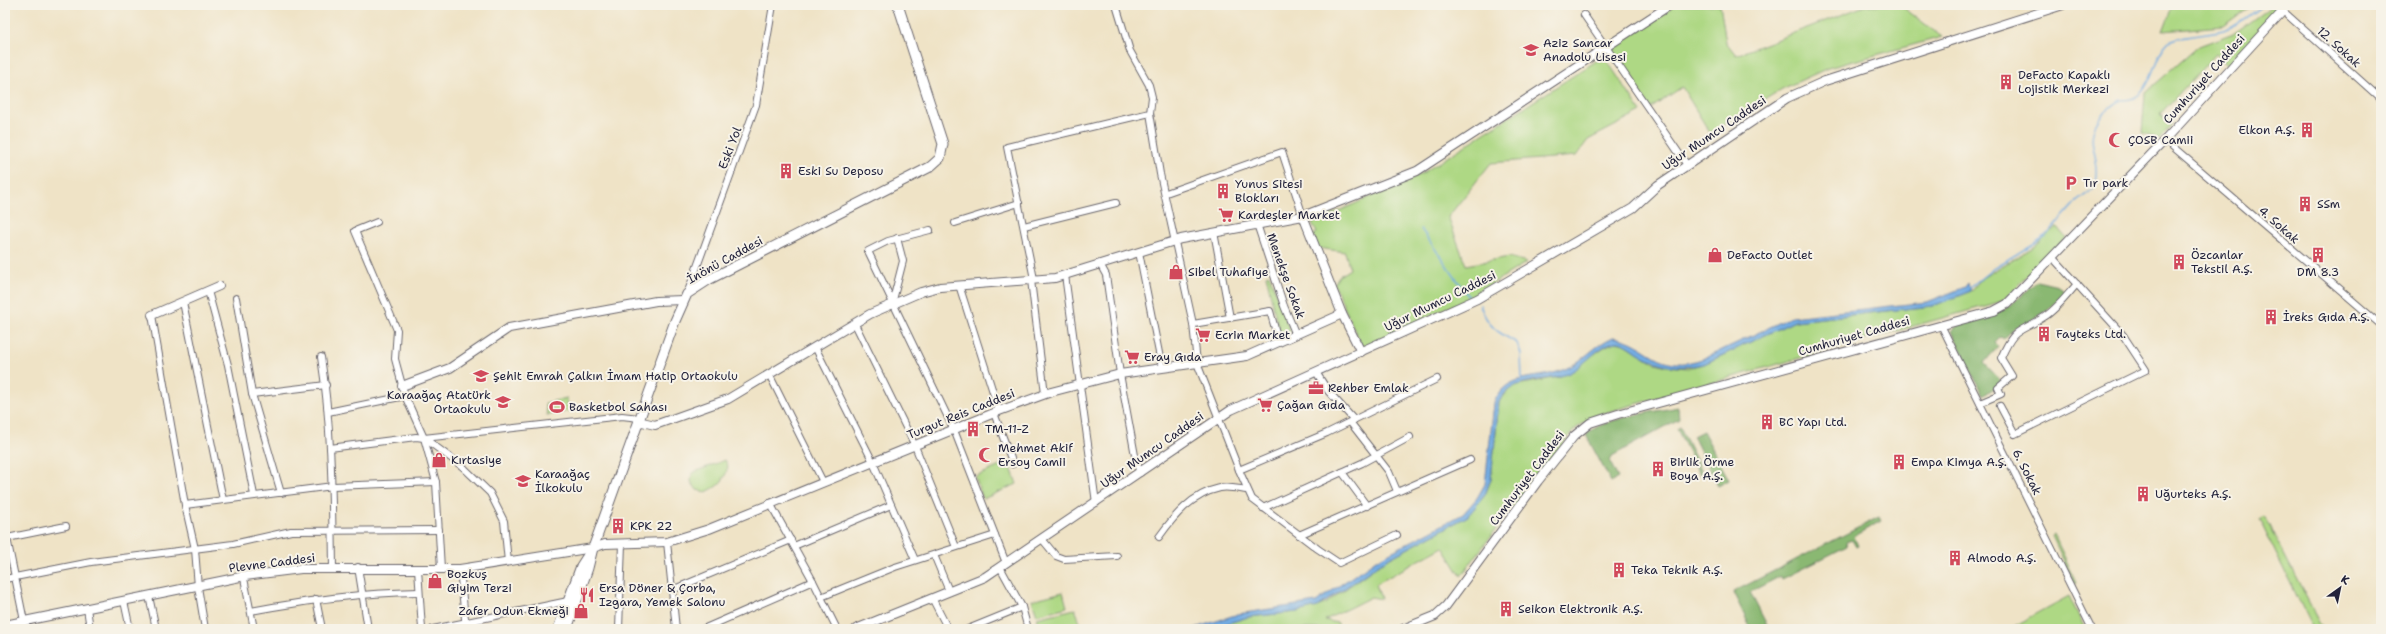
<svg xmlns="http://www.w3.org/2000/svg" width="2386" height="634" font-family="'Shantell Sans',sans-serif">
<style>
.green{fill:#aed884;stroke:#687d60}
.forest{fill:#8ab872;stroke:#566d56}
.water{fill:#73ace2;stroke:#4a678e}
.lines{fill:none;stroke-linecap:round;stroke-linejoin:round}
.stream{stroke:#73ace2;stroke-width:1.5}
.minor-casing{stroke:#6a666c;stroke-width:8}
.tertiary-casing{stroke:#6a666c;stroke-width:10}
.secondary-casing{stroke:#6a666c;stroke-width:11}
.minor{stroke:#fff;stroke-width:6}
.tertiary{stroke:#fff;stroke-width:8}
.secondary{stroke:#fff;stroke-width:9}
.labels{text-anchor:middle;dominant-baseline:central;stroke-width:4;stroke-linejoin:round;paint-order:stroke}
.poi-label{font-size:12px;fill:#22223b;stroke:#f7f3e8;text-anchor:start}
.street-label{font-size:12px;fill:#22223b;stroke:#f7f3e8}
</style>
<rect width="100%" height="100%" fill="#f7f3e8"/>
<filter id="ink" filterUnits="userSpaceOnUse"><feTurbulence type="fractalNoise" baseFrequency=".025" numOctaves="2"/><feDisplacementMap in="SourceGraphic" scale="8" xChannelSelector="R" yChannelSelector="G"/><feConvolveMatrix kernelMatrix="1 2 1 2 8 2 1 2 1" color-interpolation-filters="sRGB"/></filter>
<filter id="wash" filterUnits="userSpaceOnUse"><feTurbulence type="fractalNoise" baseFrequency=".012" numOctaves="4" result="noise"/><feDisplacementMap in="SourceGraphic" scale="16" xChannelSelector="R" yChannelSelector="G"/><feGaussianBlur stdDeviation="0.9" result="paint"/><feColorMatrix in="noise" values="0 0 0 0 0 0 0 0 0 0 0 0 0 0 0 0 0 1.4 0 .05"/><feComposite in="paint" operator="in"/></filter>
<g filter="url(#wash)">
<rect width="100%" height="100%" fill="#efe3c6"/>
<g class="green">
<polygon points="1676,5 1720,5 1726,42 1736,55 1867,5 1900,5 1942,37 1828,68 1782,89 1710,133 1682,87 1650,109 1612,53 1613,48"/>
<polygon points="2173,5 2252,5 2223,26 2163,31"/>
<polygon points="2273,5 2284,5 2228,65 2216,54 2160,114 2172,125 2158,141 2153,136 2142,133 2145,93 2199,46 2236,32"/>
<polygon points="1604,56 1641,112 1588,140 1576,156 1491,163 1448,217 1466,265 1509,257 1527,262 1471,297 1362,347 1334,284 1339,276 1350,269 1345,252 1318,248 1313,235 1317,233 1312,223 1421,174"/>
<polygon points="2057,227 2066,238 2003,301 1604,413 1592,417 1575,429 1536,476 1461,576 1443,547 1376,584 1381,599 1371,597 1325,620 1338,623 1339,629 1210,629 1248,617 1297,612 1325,604 1381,563 1468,516 1485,495 1491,479 1499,402 1512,386 1559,377 1606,346 1616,342 1625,344 1653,362 1666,366 1688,368 1704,364 1795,321 1933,306 1971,291 1982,278 2032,248"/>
<polygon points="1269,274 1291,333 1280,337 1266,275"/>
<polygon points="567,398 569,411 547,415 545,403"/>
<path d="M725,460L728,466C725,481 719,486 706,492L697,490L691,482L692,473Z"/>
<polygon points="1009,462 1017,484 983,499 975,477"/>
<polygon points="2264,516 2323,629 2313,629 2259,519"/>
<polygon points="2054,535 2077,583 2075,584 2052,536"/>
<polygon points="1063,592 1067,607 1037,615 1032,600"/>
<polygon points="2069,596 2085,629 2009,629"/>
<polygon points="1075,609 1083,629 1041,629 1037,618"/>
</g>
<g class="forest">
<path d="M2037,281L2058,286L2066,293L2047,311L2023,326L2015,327L2004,339L2001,337L1995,343L1998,346L1984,363L2002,382L1983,396L1952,331C1957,323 1971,322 1980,319C2005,312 2019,299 2037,281Z"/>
<path d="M1678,407L1679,419L1612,456L1610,462L1618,478L1611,482L1586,435C1602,418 1655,412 1678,407Z"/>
<polygon points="1680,427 1703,474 1701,476 1677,429"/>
<polygon points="1703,431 1729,480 1718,486 1693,436"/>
<polygon points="1879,517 1881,521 1854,536 1858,546 1856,547 1852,540 1846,542 1847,546 1782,579 1781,576 1750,592 1769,629 1751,629 1733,592"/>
</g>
<path class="water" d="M1968,283L1971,291L1933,306L1795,321L1704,364C1677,370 1660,366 1637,352C1632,348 1625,343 1618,342C1602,341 1583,368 1567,374C1544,383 1512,376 1499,402L1491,479L1485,495L1468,516L1381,563L1318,607L1297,612L1248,617L1210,629H1192L1238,614L1316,602L1376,560L1463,514L1477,498L1485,484L1494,403C1506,371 1539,381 1565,369C1582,362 1595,345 1613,337C1651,342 1656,376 1705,358L1791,317L1927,302L1965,287Z"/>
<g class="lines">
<g class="stream">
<polyline points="2278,9 2281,5"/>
<polyline points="1421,229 1469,297"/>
<path d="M1969,288L1994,268L2046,236L2075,203L2093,189C2110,154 2066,136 2121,100C2154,102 2150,59 2168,42C2175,35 2213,34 2227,29C2240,23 2252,13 2263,5"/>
<path d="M1480,305C1488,327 1497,332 1517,343L1521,354L1522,380"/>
</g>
</g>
</g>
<g filter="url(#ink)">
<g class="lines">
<g class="minor-casing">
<g id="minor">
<polyline points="1116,5 1130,51 1149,85 1152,97 1150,113 1160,174 1193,324 1197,363 1239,470 1252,499 1318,549 1339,563 1397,535"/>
<polyline points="2283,11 2381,99"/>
<polyline points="1584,15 1687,165"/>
<polyline points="2165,140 2381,325"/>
<polyline points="1166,193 1282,152 1303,216"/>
<polyline points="377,222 355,231 397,330 395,359 405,396 424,438 436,482 441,569"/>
<polyline points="955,223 1019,203"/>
<polyline points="1257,224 1284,306 1296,335"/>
<polyline points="1024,226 1116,203"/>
<polyline points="930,230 888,241 868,251 954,430 1006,563"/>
<polyline points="1214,232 1230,318"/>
<polyline points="1139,252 1162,368"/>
<polyline points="1100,264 1106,275 1120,374 1136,461 1140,473"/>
<polyline points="1065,275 1096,503"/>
<polyline points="1034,279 1007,147 1150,113"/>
<polyline points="1031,280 1045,394"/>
<polyline points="959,285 999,411"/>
<polyline points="208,291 228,365 254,495"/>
<polyline points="687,294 756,105 773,5"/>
<polyline points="236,298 252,394 281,493"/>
<polyline points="183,302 223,500"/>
<polyline points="892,304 903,261 897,238"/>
<polyline points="152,315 185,505 195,549 198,587 205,629"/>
<polyline points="855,324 915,446 956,547"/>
<polyline points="1193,324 1270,311 1279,343"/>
<polyline points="1941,325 2092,629"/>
<polyline points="815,347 872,460 915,560"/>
<path d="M321,357C332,427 332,498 333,569"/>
<polyline points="1316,372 1328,391 1354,420"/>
<polyline points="770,376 823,482"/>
<polyline points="252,394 326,385"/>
<path d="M1980,403L2001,394L1998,388L2012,376L2001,358C2015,326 2018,334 2044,317C2056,310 2067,295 2077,284"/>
<polyline points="2000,406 2015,434 2146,370 2123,335 2053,258"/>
<polyline points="328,412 405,396"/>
<polyline points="994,413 1013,464"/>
<polyline points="1350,422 1389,472 1397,491"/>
<polyline points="424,438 622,416 639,418"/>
<polyline points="330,448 416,437 424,438 463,467 490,493 504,521 508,562"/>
<polyline points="1239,470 1327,433 1437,379"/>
<polyline points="1342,472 1367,506"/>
<polyline points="770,503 813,581 837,629"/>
<polyline points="185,505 333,486 436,482"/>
<polyline points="1263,508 1362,463 1410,437"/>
<polyline points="1299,535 1470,460"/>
<path d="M1159,537C1174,516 1192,494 1220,488C1228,486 1239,489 1247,490"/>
<polyline points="1042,539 1056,556 1064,559 1117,556"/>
<polyline points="667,542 676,629"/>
<polyline points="794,546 891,505"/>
<polyline points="934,555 949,591"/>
<polyline points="358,567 368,629"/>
<polyline points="1000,567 1022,607 1028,629"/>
<polyline points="418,569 422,629"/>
<polyline points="460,569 466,629"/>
<polyline points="243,573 254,629"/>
<polyline points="5,579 91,562 233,544 291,531 439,530"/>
<polyline points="672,590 791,540"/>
<polyline points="149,596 156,629"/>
<polyline points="821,597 895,567 995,535"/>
<polyline points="932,598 948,629"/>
<polyline points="316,599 322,629"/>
<polyline points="124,601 130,629"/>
<polyline points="87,608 90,629"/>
<path d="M251,611C310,600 359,593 419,592"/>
<polyline points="24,621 7,538 66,526"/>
<polyline points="433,629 568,601"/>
<polyline points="619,629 622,543"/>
<polyline points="703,629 813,581"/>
<polyline points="968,629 1022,607"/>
</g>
</g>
<g class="tertiary-casing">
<g id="tertiary">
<polyline points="1303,216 1342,314 1361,352"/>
<polyline points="152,315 219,286"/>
<polyline points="402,386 450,368 509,328 656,301 683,300"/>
<polyline points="638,421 655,425 728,399 870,314 921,292 940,287 1055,278 1181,239 1303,216 1417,171 1670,5"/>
<polyline points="5,625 245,576 301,569 460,569 593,548 605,544 667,542 709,529 999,411 1051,392 1120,374 1247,356 1342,314"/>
<polyline points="856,629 985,577 1231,410 1477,299 1633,208 1658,185 1787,98 1825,81 2063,5"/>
<polyline points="1403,629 1435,616 1446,606 1538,481 1574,436 1590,423 1618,414 1994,311 2007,304 2165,140 2283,11"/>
</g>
</g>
<g class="secondary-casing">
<g id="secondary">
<polyline points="558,629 581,566 590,552"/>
<polyline points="567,629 588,568 593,548 675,321 687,294 710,279 930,167 940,158 943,144 898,5"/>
</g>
</g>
<use href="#minor" class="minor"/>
<use href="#tertiary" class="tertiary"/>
<use href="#secondary" class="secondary"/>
</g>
</g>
<defs>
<g id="school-bare" transform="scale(1.2)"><path d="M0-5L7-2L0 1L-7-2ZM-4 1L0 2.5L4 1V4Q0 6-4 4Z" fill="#d1495b" stroke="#f7f3e8" stroke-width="2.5" paint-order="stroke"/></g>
<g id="building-bare" transform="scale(1.2)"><path d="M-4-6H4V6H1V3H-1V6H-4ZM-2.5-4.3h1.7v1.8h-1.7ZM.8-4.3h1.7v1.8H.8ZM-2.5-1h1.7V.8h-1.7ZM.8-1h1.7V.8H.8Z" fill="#d1495b" stroke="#f7f3e8" stroke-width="2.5" paint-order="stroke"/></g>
<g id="mosque-bare" transform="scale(1.2)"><path d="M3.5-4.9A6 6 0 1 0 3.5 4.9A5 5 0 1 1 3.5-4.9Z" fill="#d1495b" stroke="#f7f3e8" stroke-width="2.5" paint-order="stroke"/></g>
<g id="parking-bare" transform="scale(1.2)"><path d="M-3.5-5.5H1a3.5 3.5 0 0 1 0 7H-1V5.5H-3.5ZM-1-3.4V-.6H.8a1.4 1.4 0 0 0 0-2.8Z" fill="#d1495b" stroke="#f7f3e8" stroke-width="2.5" paint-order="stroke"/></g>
<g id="supermarket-bare" transform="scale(1.2)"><path d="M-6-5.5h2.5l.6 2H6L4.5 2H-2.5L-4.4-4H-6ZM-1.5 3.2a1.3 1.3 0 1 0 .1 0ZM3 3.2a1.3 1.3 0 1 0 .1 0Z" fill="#d1495b" stroke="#f7f3e8" stroke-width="2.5" paint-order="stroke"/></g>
<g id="shop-bare" transform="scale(1.2)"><path d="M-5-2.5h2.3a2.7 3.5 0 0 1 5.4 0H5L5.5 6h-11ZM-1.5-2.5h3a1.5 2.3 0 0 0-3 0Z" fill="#d1495b" stroke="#f7f3e8" stroke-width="2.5" paint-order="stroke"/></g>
<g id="office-bare" transform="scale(1.2)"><path d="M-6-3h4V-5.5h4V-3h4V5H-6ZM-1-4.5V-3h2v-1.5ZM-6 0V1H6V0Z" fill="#d1495b" stroke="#f7f3e8" stroke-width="2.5" paint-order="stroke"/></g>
<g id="stadium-bare" transform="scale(1.2)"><path d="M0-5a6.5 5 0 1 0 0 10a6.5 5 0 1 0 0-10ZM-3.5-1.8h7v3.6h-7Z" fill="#d1495b" stroke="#f7f3e8" stroke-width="2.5" paint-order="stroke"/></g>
<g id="restaurant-bare" transform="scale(1.2)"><path d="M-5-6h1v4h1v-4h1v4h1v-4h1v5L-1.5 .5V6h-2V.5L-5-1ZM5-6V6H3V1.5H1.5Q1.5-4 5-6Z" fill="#d1495b" stroke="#f7f3e8" stroke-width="2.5" paint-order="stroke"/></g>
</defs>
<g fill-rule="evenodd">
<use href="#school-bare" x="1531" y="50"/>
<use href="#building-bare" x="2006" y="82"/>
<use href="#building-bare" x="2307" y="130"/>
<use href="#mosque-bare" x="2116" y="140"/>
<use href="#building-bare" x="786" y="171"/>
<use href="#parking-bare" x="2071" y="183"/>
<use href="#building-bare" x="1223" y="191"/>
<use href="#building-bare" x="2305" y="204"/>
<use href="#supermarket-bare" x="1226" y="215"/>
<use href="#shop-bare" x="1715" y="255"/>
<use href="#building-bare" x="2318" y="255"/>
<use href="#building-bare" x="2179" y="262"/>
<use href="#shop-bare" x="1176" y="272"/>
<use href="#building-bare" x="2271" y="317"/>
<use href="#building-bare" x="2044" y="334"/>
<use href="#supermarket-bare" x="1203" y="335"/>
<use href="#supermarket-bare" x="1132" y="357"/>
<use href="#school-bare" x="481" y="376"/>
<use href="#office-bare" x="1316" y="388"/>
<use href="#school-bare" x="503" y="402"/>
<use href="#supermarket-bare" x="1265" y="405"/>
<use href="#stadium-bare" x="557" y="407"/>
<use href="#building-bare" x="1767" y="422"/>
<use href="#building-bare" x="973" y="429"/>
<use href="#mosque-bare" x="986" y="455"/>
<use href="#shop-bare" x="439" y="460"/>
<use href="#building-bare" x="1899" y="462"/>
<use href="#building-bare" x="1658" y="469"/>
<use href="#school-bare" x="523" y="481"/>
<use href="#building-bare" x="2143" y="494"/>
<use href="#building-bare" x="618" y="526"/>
<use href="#building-bare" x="1955" y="558"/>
<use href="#building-bare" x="1619" y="570"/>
<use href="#shop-bare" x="435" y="581"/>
<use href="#restaurant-bare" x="587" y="595"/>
<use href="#building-bare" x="1506" y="609"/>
<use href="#shop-bare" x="581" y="611"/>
</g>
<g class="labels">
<g class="poi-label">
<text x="1543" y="43">Aziz Sancar<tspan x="1543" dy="14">Anadolu Lisesi</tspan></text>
<text x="2018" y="75">DeFacto Kapaklı<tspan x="2018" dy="14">Lojistik Merkezi</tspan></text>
<text x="2295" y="130" text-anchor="end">Elkon A.Ş.</text>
<text x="2128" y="140">ÇOSB Camii</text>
<text x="798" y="171">Eski Su Deposu</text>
<text x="2083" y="183">Tır park</text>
<text x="1235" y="184">Yunus Sitesi<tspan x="1235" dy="14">Blokları</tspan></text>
<text x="2317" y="204">SSm</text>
<text x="1238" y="215">Kardeşler Market</text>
<text x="1727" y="255">DeFacto Outlet</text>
<text x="2191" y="255">Özcanlar<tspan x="2191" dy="14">Tekstil A.Ş.</tspan></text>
<text x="1188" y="272">Sibel Tuhafiye</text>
<text x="2318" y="272" text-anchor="middle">DM 8.3</text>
<text x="2283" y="317">İreks Gıda A.Ş.</text>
<text x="2056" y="334">Fayteks Ltd.</text>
<text x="1215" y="335">Ecrin Market</text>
<text x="1144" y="357">Eray Gıda</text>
<text x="493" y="376">Şehit Emrah Çalkın İmam Hatip Ortaokulu</text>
<text x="1328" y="388">Rehber Emlak</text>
<text x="491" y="395" text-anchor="end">Karaağaç Atatürk<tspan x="491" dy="14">Ortaokulu</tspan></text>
<text x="1277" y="405">Çağan Gıda</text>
<text x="569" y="407">Basketbol Sahası</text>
<text x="1779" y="422">BC Yapı Ltd.</text>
<text x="985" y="429">TM-11-Z</text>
<text x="998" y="448">Mehmet Akif<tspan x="998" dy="14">Ersoy Camii</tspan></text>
<text x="451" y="460">Kırtasiye</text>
<text x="1670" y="462">Birlik Örme<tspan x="1670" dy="14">Boya A.Ş.</tspan></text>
<text x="1911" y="462">Empa Kimya A.Ş.</text>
<text x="535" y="474">Karaağaç<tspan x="535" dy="14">İlkokulu</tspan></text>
<text x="2155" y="494">Uğurteks A.Ş.</text>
<text x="630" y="526">KPK 22</text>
<text x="1967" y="558">Almodo A.Ş.</text>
<text x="1631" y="570">Teka Teknik A.Ş.</text>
<text x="447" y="574">Bozkuş<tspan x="447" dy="14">Giyim Terzi</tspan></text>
<text x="599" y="588">Ersa Döner &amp; Çorba,<tspan x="599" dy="14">Izgara, Yemek Salonu</tspan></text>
<text x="1518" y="609">Seikon Elektronik A.Ş.</text>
<text x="569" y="611" text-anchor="end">Zafer Odun Ekmeği</text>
</g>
<g class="street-label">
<text transform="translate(2339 47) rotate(42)">12. Sokak</text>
<text transform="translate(2204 79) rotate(-48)">Cumhuriyet Caddesi</text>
<text transform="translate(1714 133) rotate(-34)">Uğur Mumcu Caddesi</text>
<text transform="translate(730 148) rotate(-69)">Eski Yol</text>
<text transform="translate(2279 225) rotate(41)">4. Sokak</text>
<text transform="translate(725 260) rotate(-29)">İnönü Caddesi</text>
<text transform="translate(1286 276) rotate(70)">Menekşe Sokak</text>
<text transform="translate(1440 301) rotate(-26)">Uğur Mumcu Caddesi</text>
<text transform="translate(1854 336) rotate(-16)">Cumhuriyet Caddesi</text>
<text transform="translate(961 414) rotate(-22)">Turgut Reis Caddesi</text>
<text transform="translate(1152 450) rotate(-35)">Uğur Mumcu Caddesi</text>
<text transform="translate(2027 472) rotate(63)">6. Sokak</text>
<text transform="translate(1527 478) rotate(-53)">Cumhuriyet Caddesi</text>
<text transform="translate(272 563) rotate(-7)">Plevne Caddesi</text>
</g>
</g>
<rect width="2386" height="634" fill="none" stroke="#f7f3e8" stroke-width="20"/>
<g transform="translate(2340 588) rotate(33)" stroke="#f7f3e8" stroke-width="3" paint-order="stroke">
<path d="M0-3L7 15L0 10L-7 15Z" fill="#22223b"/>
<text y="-6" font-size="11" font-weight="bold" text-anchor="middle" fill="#22223b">K</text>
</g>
</svg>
